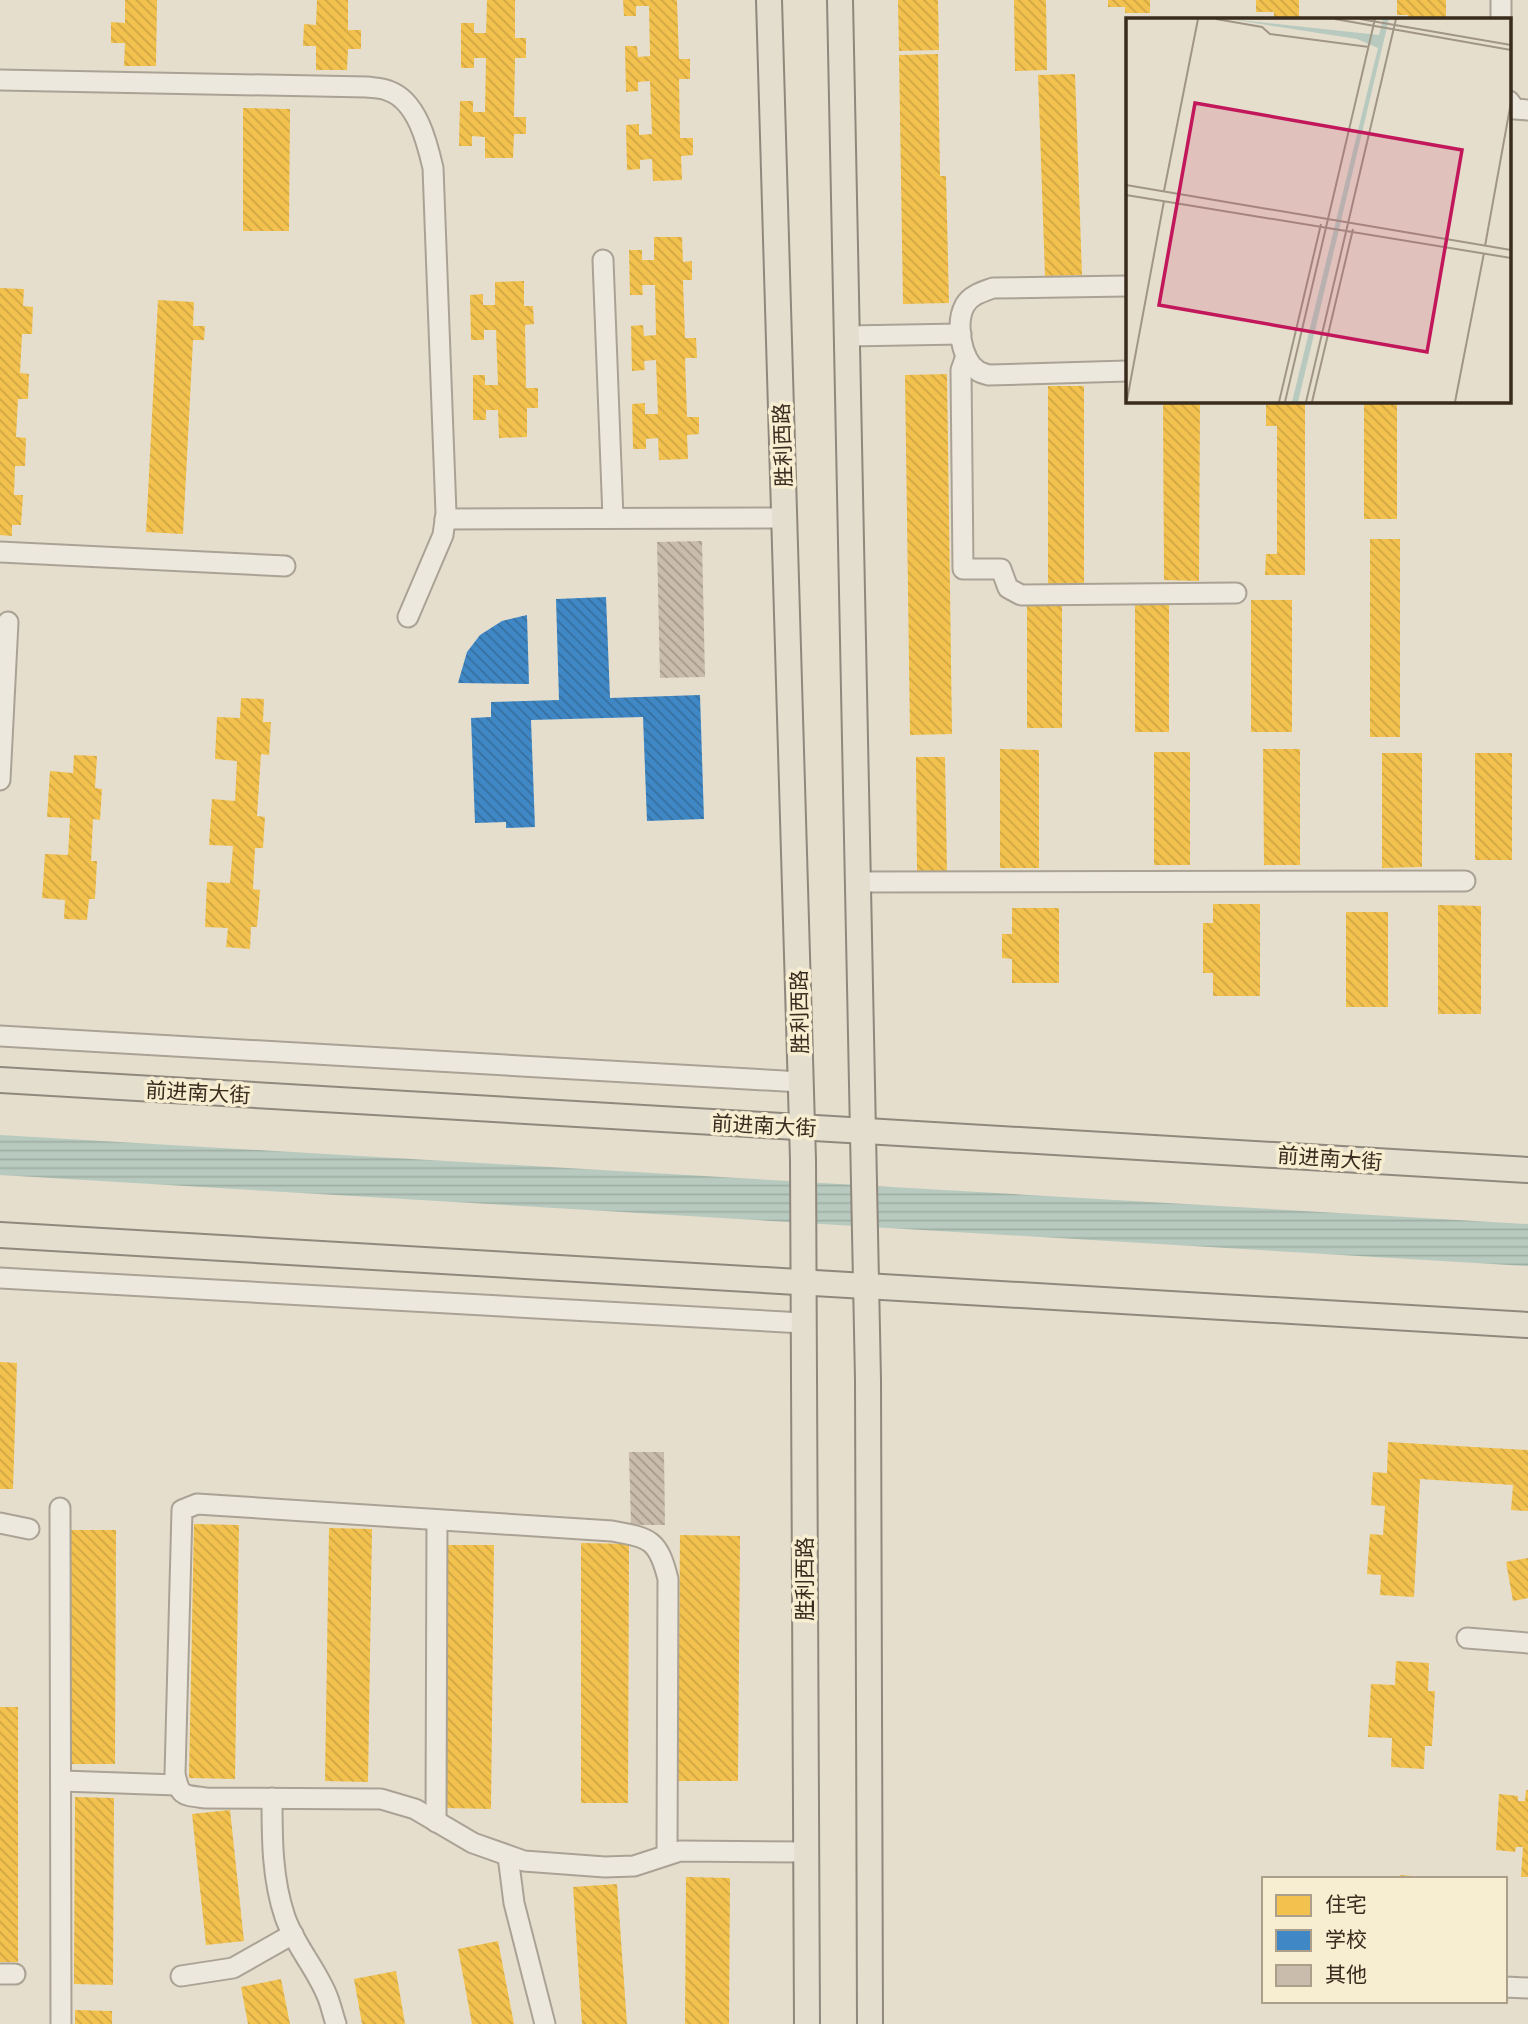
<svg xmlns="http://www.w3.org/2000/svg" width="1528" height="2024" font-family="'Noto Serif','Noto Sans SC',serif">
<style>
.water{fill:url(#water-rules)}
.homes{fill:url(#homes-back-hatch)}
.schools{fill:url(#schools-back-hatch)}
.building{fill:url(#building-back-hatch)}
.lines{fill:none;stroke-linecap:round;stroke-linejoin:round}
.minor-casing{stroke:#aaa295;stroke-width:23}
.major-casing{stroke:#90887c;stroke-width:28}
.minor{stroke:#ede8dd;stroke-width:19}
.major{stroke:#e4decf;stroke-width:24}
.labels{text-anchor:middle;dominant-baseline:central;stroke-width:7;stroke-linejoin:round;paint-order:stroke}
.street-label{font-size:21px;fill:#392b1d;stroke:#f7edd1}
.inset-road{fill:none;stroke:#a19686;stroke-width:2}
.view{fill:#c2185b;fill-opacity:0.15;stroke:#c2185b;stroke-width:3.5}
.inset-edge{fill:none;stroke:#392b1d;stroke-width:3.5}
</style>
<defs>
<pattern id="water-rules" width="6" height="5" patternUnits="userSpaceOnUse" patternTransform="scale(1.75)"><rect width="6" height="5" fill="#b8cabf"/><path d="M0 2.5h6" fill="none" stroke="#9faea4"/></pattern>
<pattern id="homes-back-hatch" width="6" height="6" patternUnits="userSpaceOnUse" patternTransform="scale(1.75)"><rect width="6" height="6" fill="#f2c14e"/><path d="M-1 5l2 2M0 0l6 6M5-1l2 2" fill="none" stroke="#d0a644"/></pattern>
<pattern id="schools-back-hatch" width="6" height="6" patternUnits="userSpaceOnUse" patternTransform="scale(1.75)"><rect width="6" height="6" fill="#3f88c5"/><path d="M-1 5l2 2M0 0l6 6M5-1l2 2" fill="none" stroke="#366f9f"/></pattern>
<pattern id="building-back-hatch" width="6" height="6" patternUnits="userSpaceOnUse" patternTransform="scale(1.75)"><rect width="6" height="6" fill="#c9bcad"/><path d="M-1 5l2 2M0 0l6 6M5-1l2 2" fill="none" stroke="#a4998c"/></pattern>
</defs>
<rect width="100%" height="100%" fill="#e6decc"/>
<polygon class="water" points="0,1135 1528,1224 1528,1266 0,1175"/>
<g class="homes">
<polygon points="125,0 157,0 156,66 124,66 125,43 111,43 111,22 125,23"/>
<polygon points="317,0 348,0 348,30 361,30 361,49 348,49 347,70 316,70 316,46 303,46 304,24 316,25"/>
<polygon points="487,0 515,0 515,38 526,38 526,58 515,58 514,117 526,117 526,134 514,134 513,158 485,158 485,137 472,136 472,146 459,146 460,101 473,101 473,112 485,112 486,58 474,58 474,68 461,68 461,23 474,23 474,33 486,33"/>
<polygon points="623,0 677,0 679,59 690,59 690,79 679,79 680,138 693,138 693,155 681,156 682,180 653,181 652,159 640,160 640,169 627,170 626,125 639,124 639,135 652,134 650,81 638,82 638,91 626,92 625,46 637,46 638,57 650,56 649,6 636,6 636,16 624,16"/>
<polygon points="898,0 938,0 939,50 899,51"/>
<polygon points="1014,0 1046,0 1047,70 1015,71"/>
<polygon points="1108,0 1150,0 1150,13 1125,13 1125,7 1108,7"/>
<polygon points="1256,0 1299,0 1299,19 1274,19 1274,12 1256,12"/>
<polygon points="1397,0 1446,0 1446,19 1408,19 1408,15 1397,15"/>
<polygon points="938,54 940,176 946,176 949,303 903,304 899,55"/>
<polygon points="1075,74 1082,275 1045,276 1038,75"/>
<polygon points="243,108 290,109 289,231 243,231"/>
<polygon points="654,237 682,237 683,262 692,261 692,280 683,280 685,338 696,338 697,358 685,358 687,417 699,417 699,434 687,435 688,459 659,460 658,438 646,439 646,449 633,449 632,404 645,403 645,414 658,414 656,360 644,361 645,370 632,371 631,326 643,325 644,336 656,335 655,285 642,285 643,295 630,295 629,250 642,250 642,260 654,260"/>
<polygon points="524,281 524,306 533,306 534,324 525,325 526,388 538,388 538,408 527,408 527,437 499,438 498,410 486,410 486,420 473,420 473,375 485,375 485,385 498,385 496,330 484,330 484,340 471,340 470,295 483,294 483,305 495,305 495,282"/>
<polygon points="0,288 24,289 23,306 33,307 32,334 22,334 20,373 29,374 28,399 18,399 16,437 26,438 25,466 15,466 14,495 23,495 21,525 12,525 12,536 0,535"/>
<polygon points="158,300 194,302 193,326 205,326 204,340 193,340 183,534 146,532"/>
<polygon points="947,374 952,734 910,735 905,375"/>
<rect x="1048" y="386" width="36" height="199"/>
<polygon points="1163,401 1200,401 1199,581 1164,580"/>
<polygon points="1266,401 1305,401 1305,575 1265,575 1266,554 1277,554 1277,426 1266,426"/>
<rect x="1364" y="401" width="33" height="118"/>
<rect x="1370" y="539" width="30" height="198"/>
<rect x="1135" y="600" width="34" height="132"/>
<rect x="1251" y="600" width="41" height="132"/>
<polygon points="1027,604 1062,605 1062,728 1027,728"/>
<polygon points="241,698 264,699 263,722 271,722 269,755 261,754 257,816 265,817 263,848 255,848 253,889 260,890 257,927 251,927 250,949 226,947 228,928 205,927 207,882 230,883 233,846 209,845 212,799 235,801 237,761 215,759 217,717 240,718"/>
<polygon points="1000,749 1039,750 1039,868 1000,868"/>
<polygon points="1263,749 1300,749 1300,865 1264,865"/>
<rect x="1154" y="752" width="36" height="113"/>
<polygon points="1382,753 1422,753 1422,867 1382,868"/>
<rect x="1475" y="753" width="37" height="107"/>
<polygon points="74,755 97,756 95,788 102,789 100,820 93,819 91,861 97,861 95,899 89,899 87,920 64,919 65,900 42,898 45,854 68,855 70,818 47,817 50,771 73,773"/>
<polygon points="916,757 945,757 947,872 917,873"/>
<polygon points="1213,904 1260,904 1260,996 1213,996 1213,973 1203,973 1203,923 1213,923"/>
<polygon points="1438,905 1481,906 1481,1014 1438,1014"/>
<polygon points="1012,908 1059,908 1059,983 1012,983 1012,959 1002,958 1002,934 1012,934"/>
<rect x="1346" y="912" width="42" height="95"/>
<polygon points="0,1362 17,1363 13,1489 0,1489"/>
<polygon points="1388,1442 1528,1450 1528,1511 1511,1510 1513,1485 1420,1479 1414,1597 1380,1595 1381,1575 1367,1574 1370,1534 1383,1535 1385,1506 1371,1505 1373,1472 1387,1473"/>
<polygon points="194,1524 239,1525 235,1779 189,1778"/>
<polygon points="329,1528 372,1529 368,1782 325,1781"/>
<polygon points="71,1530 116,1530 115,1764 70,1764"/>
<polygon points="680,1535 740,1536 738,1781 678,1781"/>
<polygon points="581,1543 629,1544 628,1803 581,1803"/>
<polygon points="448,1545 494,1545 491,1809 445,1808"/>
<polygon points="1528,1558 1528,1598 1513,1601 1506,1562"/>
<polygon points="1396,1661 1429,1663 1428,1691 1435,1691 1432,1746 1425,1746 1424,1769 1391,1767 1392,1738 1368,1737 1371,1684 1395,1685"/>
<rect x="0" y="1707" width="18" height="255"/>
<polygon points="1526,1790 1528,1790 1528,1877 1521,1877 1523,1847 1516,1847 1515,1852 1496,1850 1499,1794 1518,1796 1518,1801 1525,1801"/>
<polygon points="75,1797 114,1798 113,1985 74,1984"/>
<polygon points="230,1810 244,1941 206,1945 192,1814"/>
<polygon points="1400,1875 1426,1877 1426,1879 1399,1879"/>
<polygon points="686,1877 730,1878 729,2024 685,2024"/>
<polygon points="617,1884 627,2024 582,2024 573,1887"/>
<polygon points="498,1941 514,2024 472,2024 458,1949"/>
<polygon points="396,1971 405,2024 362,2024 354,1979"/>
<polygon points="281,1979 290,2024 248,2024 241,1987"/>
<polygon points="75,2010 112,2011 112,2024 75,2024"/>
</g>
<g class="schools">
<polygon points="606,597 610,698 700,695 704,819 647,821 643,717 531,720 535,827 506,828 506,822 475,823 471,718 491,717 491,702 559,700 556,599"/>
<polygon points="527,615 529,684 458,683 467,652 480,635 502,621"/>
</g>
<g class="building">
<polygon points="702,541 705,677 660,678 657,542"/>
<polygon points="629,1452 664,1452 665,1525 631,1525"/>
</g>
<g class="lines">
<g class="minor-casing">
<g id="minor">
<polyline points="1501,19 1501,0"/>
<path d="M0,80L367,87C374,88 383,88 389,91C417,101 427,142 433,168L446,513L443,535L408,617"/>
<polyline points="1509,101 1515,109 1528,110"/>
<polyline points="603,260 613,518"/>
<path d="M1127,286L993,288C982,292 971,295 965,305C955,323 961,360 978,371C981,373 985,374 989,375L1127,371"/>
<polyline points="848,336 961,334"/>
<polyline points="966,356 961,370 963,569 1001,569 1008,588 1021,595 1236,593"/>
<polyline points="445,519 785,518"/>
<polyline points="0,552 285,566"/>
<polyline points="0,780 8,622"/>
<polyline points="859,882 1465,881"/>
<polyline points="0,1036 801,1082"/>
<polyline points="0,1278 803,1323"/>
<polyline points="60,1508 61,2024"/>
<polyline points="0,1523 29,1529"/>
<polyline points="1467,1638 1528,1643"/>
<polyline points="62,1781 177,1785"/>
<path d="M272,1798C272,1838 272,1879 285,1917C295,1946 317,1969 328,1998C331,2006 333,2015 336,2024"/>
<polyline points="436,1822 437,1520"/>
<path d="M667,1855L668,1579C658,1539 650,1538 612,1531L197,1504L182,1510L175,1774C180,1797 183,1795 206,1798L381,1799L415,1809L473,1843L524,1861L605,1867L634,1866L680,1851L806,1852"/>
<polyline points="508,1856 514,1903 545,2024"/>
<polyline points="0,1974 15,1974"/>
<polyline points="181,1976 233,1968 293,1934"/>
<polyline points="1505,1987 1528,1988"/>
</g>
</g>
<g class="major-casing">
<g id="major">
<polyline points="769,0 803,1160 807,2024"/>
<polyline points="840,0 868,1380 870,2024"/>
<polyline points="0,1080 1528,1170"/>
<polyline points="0,1235 1528,1325"/>
</g>
</g>
<use href="#minor" class="minor"/>
<use href="#major" class="major"/>
</g>
<g class="labels">
<g class="street-label">
<text transform="translate(782 445) rotate(-92)">胜利西路</text>
<text transform="translate(799 1012) rotate(-91)">胜利西路</text>
<text transform="translate(198 1092) rotate(3)">前进南大街</text>
<text transform="translate(764 1125) rotate(3)">前进南大街</text>
<text transform="translate(1330 1158) rotate(4)">前进南大街</text>
<text transform="translate(804 1579) rotate(-90)">胜利西路</text>
</g>
</g>
<g transform="translate(1126 18)">
<rect width="385" height="385" fill="#e6decc"/>
<path d="M103,1L253,17L257,1H263L172,384H166L252,30L231,21Z" fill="#b8cabf"/>
<path class="inset-road" d="M90,1L136,9L144,16L243,29M209,1L385,32M234,1L385,27M0,167L385,232M38,173L72,1M0,177L385,240M359,228L385,84M1,382L38,183M153,384L195,206M159,384L249,1M180,384L270,1M186,384L227,211M329,384L358,235"/>
<path class="view" d="M69,85L336,132L301,334L33,287Z"/>
<rect width="385" height="385" class="inset-edge"/>
</g>
<rect x="1262" y="1877" width="245" height="126" fill="#f7edd1" stroke="#ab9f89" stroke-width="2"/>
<rect x="1276" y="1895" width="35" height="21" fill="#f2c14e" stroke="#ab9f89" stroke-width="2"/>
<text x="1325" y="1912" font-size="21" fill="#392b1d">住宅</text>
<rect x="1276" y="1930" width="35" height="21" fill="#3f88c5" stroke="#ab9f89" stroke-width="2"/>
<text x="1325" y="1947" font-size="21" fill="#392b1d">学校</text>
<rect x="1276" y="1965" width="35" height="21" fill="#c9bcad" stroke="#ab9f89" stroke-width="2"/>
<text x="1325" y="1982" font-size="21" fill="#392b1d">其他</text>
</svg>
